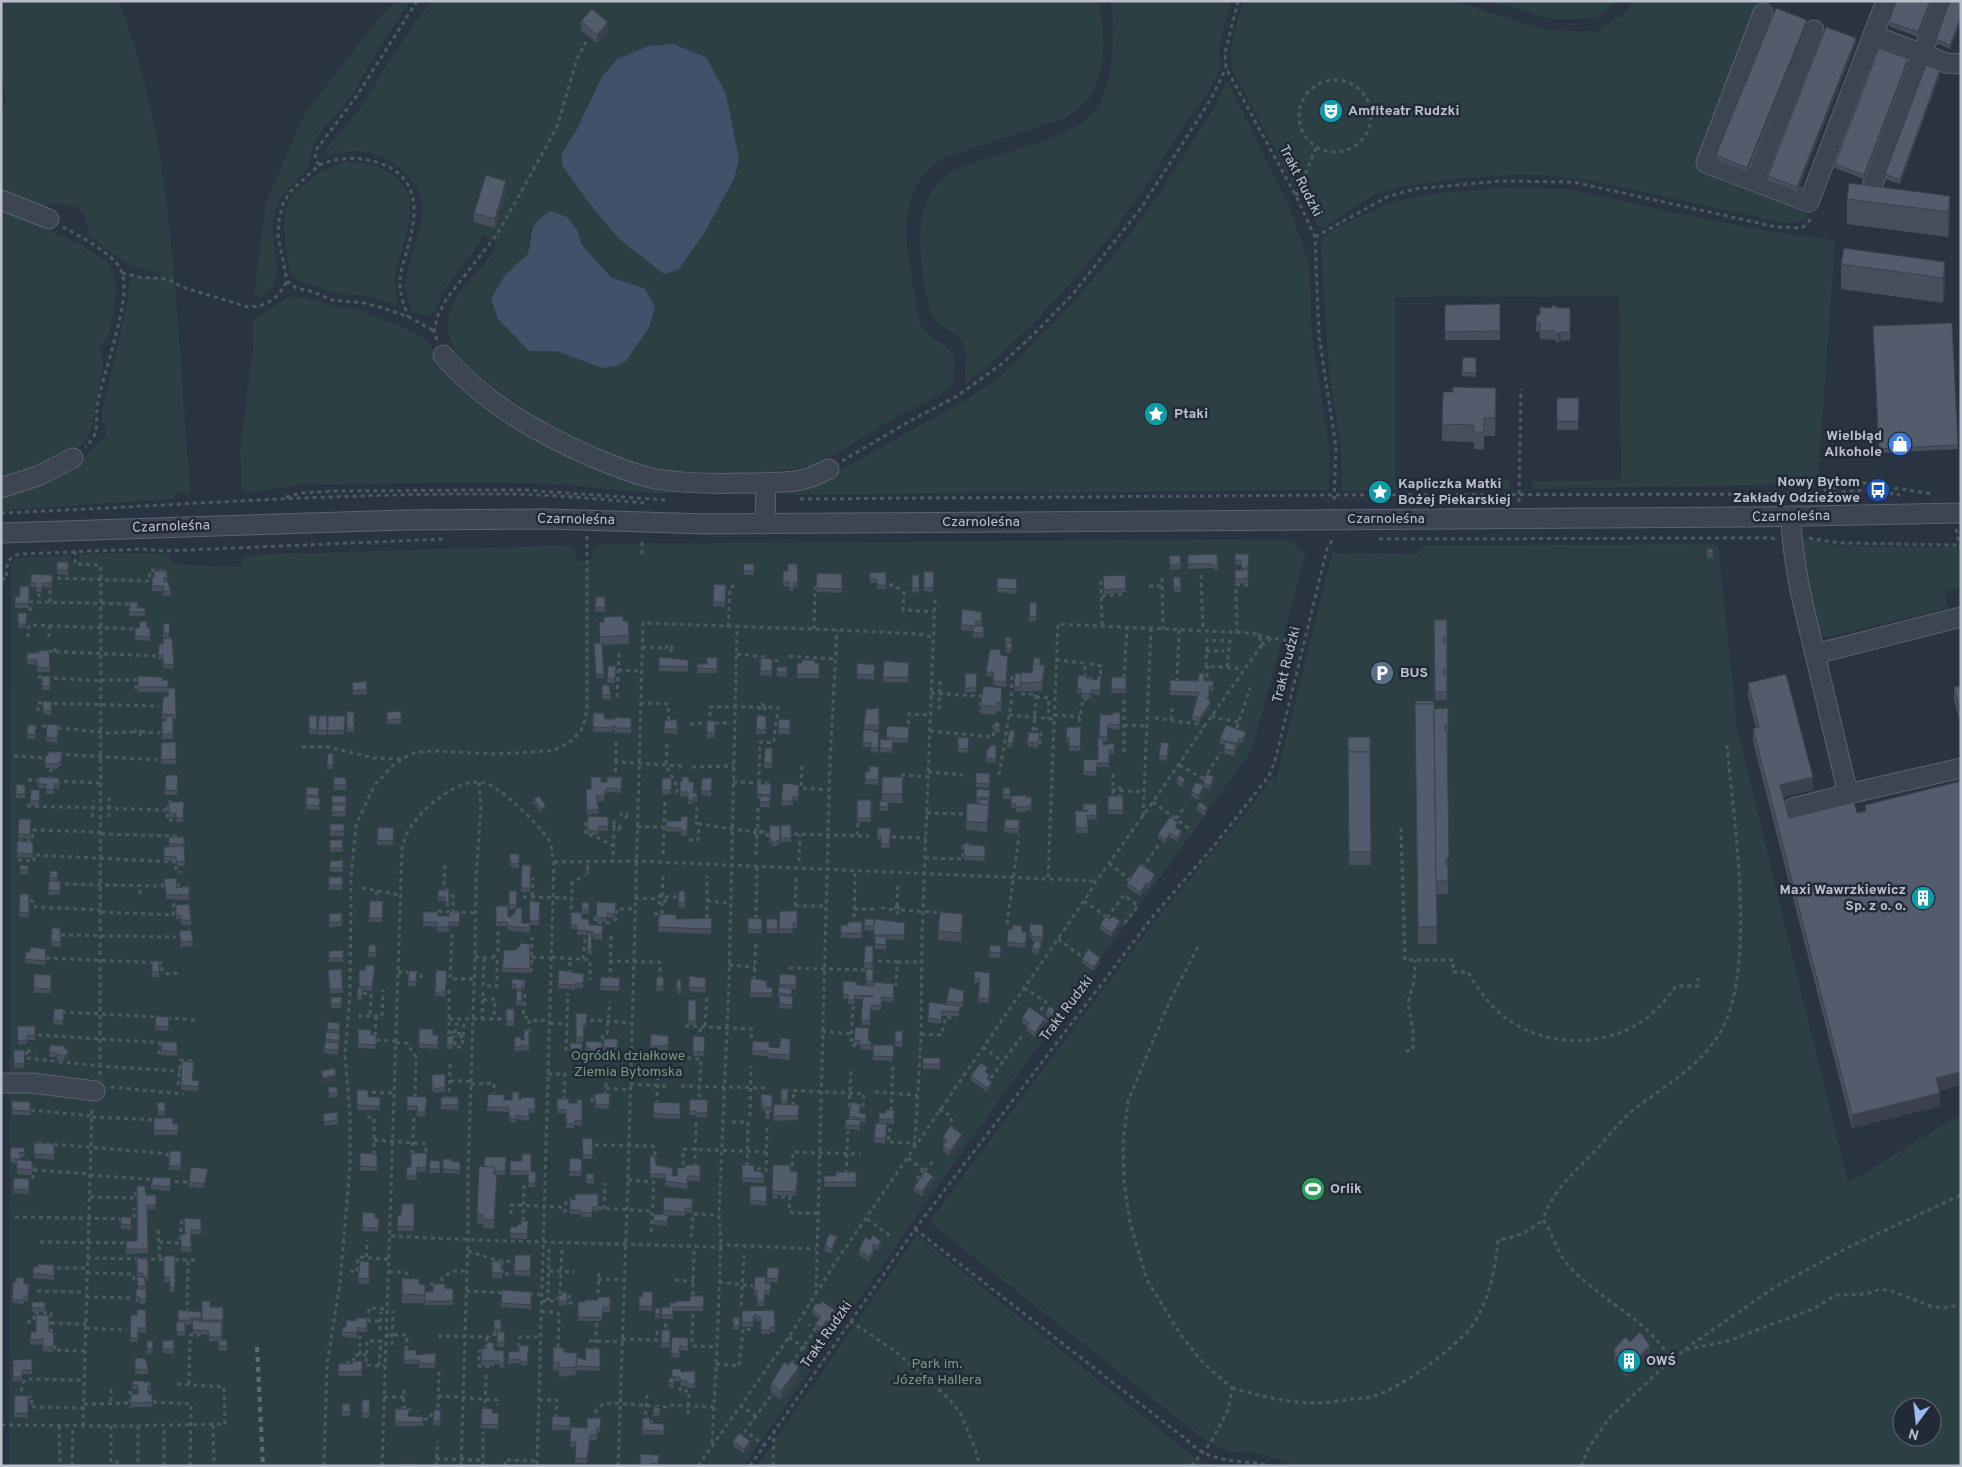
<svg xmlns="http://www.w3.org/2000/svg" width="1962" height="1467" font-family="Overpass,sans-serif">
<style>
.green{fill:#2c4043;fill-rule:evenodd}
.water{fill:#415169}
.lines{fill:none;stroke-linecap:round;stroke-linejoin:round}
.minor-casing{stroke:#5c636f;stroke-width:21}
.path{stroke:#4a5c60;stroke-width:3;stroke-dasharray:4 4;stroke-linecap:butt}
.minor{stroke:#3e4552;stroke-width:19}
.rail{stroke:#606a78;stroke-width:4;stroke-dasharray:5 5;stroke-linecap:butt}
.wall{fill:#474f5d}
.shaded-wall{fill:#3a404c}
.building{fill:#535c6c;stroke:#3a404c}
.labels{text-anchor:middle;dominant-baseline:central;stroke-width:5;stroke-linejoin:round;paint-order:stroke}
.poi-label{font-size:14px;font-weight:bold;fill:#bbc1cc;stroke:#222a37;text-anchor:start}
.street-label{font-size:14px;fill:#bbc1cc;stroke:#222a37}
.park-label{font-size:14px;fill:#749b7e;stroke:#222a37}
</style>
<rect width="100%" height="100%" fill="#2a3342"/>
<g class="green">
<path d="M1,1H119C159,106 170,213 178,324C182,380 186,437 190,493H175V499L1,510V504L7,496L44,482L79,463L107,435L101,415L119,340L128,299L129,283L132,279L138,277L160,278V272C132,273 110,251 89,236L84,213L77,207L53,203L31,208L1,196V113L6,100L1,73Z"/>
<path d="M396,1H410C396,21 384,42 370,62C363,74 358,87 350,98C339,113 322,127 314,143C310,150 312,158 309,165C303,177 287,186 280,200C274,211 272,224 273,237C275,258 285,285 259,297L254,295L266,202L305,113L383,13Z"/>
<path d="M431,1H1099C1105,34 1109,81 1081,106C1077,110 1071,114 1066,118L944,158C895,187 905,243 914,290C917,302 916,318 923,328C929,338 946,344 955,355L954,379L951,387L941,394L896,417L823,462L810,467C786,470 762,472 738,473C728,473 718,476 708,475C657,474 594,452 550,426C530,415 512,401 494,387C473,371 446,353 448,322C450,292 481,274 494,250L496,243L482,235L480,243L442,293L435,311L428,316L412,311C408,302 405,290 406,281C409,255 432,212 417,187C410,176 402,170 392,162C374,148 348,150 326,156V149L362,106L392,56ZM576,131L734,179L705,232L678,269L562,153ZM531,228L578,231L581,244L613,278L644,289L602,368L556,351H529L505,275L527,255Z"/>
<path d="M1110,1H1231C1227,17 1221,33 1219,49C1218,57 1222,63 1219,71C1213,83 1206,96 1198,107C1192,115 1185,122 1180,131C1124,227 1052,314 966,384C962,372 969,359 964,346C959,332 941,329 934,318C922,298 917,234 923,212C927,196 940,177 954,170C990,154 1076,140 1096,109C1106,95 1109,78 1111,62C1113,41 1114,22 1110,1Z"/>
<path d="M1244,1H1455L1545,30L1596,32L1626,12L1633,1H1758L1696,167L1811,210L1805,220L1791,223L1780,222L1589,180L1551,176L1514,175L1463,178L1401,187L1378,193L1357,205L1323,228L1317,226L1302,194L1294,185L1234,73C1226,48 1236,25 1244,1Z"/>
<polygon points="1490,1 1616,1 1599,17 1578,19 1550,19"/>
<polygon points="1227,80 1290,209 1309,264 1312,336 1329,448 1329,490 783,495 785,491 836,473 868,455 969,398 1000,376 1016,361 1073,303 1126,240 1160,193 1214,108"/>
<path d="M344,162C367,162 387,166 403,185C406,189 410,193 410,198C412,224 401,250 395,274C393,285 398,294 396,305C386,304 380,299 370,297C363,295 355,296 348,295C339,294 298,283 293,277C288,270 288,256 286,247C284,232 282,216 289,202C298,184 325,168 344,162Z"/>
<polygon points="1498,188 1568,189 1695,217 1774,232 1835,240 1818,480 1778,485 1533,489 1532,481 1621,480 1619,296 1395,297 1395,481 1510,480 1510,489 1342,491 1341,447 1329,370 1321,244 1323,237 1339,227 1388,203 1431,194"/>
<polygon points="1,207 79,244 107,262 113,274 116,287 114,310 109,334 100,348 103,363 91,431 85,441 72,454 5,479 1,477"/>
<path d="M295,297L307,298L339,307L357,309L415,332L428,342L447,374L486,408L516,425L677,491C667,498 587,486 568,485C481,480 393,484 306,485C285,485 264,493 242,492L240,451L253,347V320L286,298Z"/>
<polygon points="1809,538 1839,546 1961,547 1961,588 1944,592 1948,608 1832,636 1822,636 1818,633 1796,542"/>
<path d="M1274,539C1287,541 1299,542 1305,556L1252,750L936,1188L744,1466H9L11,581V563L17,558L71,555V562H79V554L139,553L170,555L171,564L241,567L242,558L248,555L569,545L574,548L577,561L591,560L595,547L601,544Z"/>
<path d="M1718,544L1737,728L1848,1183L1961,1114V1466H1296L1262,1454L1227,1451L1205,1440L929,1222L1156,919L1250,808L1273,776L1275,785L1332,553L1417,554L1423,545ZM1902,1407H1932V1437H1902Z"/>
<polygon points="917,1235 1198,1460 1215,1466 757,1466"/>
</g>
<g class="water">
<polygon points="673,44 706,57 726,94 739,160 734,179 705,232 678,270 664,274 618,238 589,203 562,165 562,153 576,131 602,77 617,59 649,46"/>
<path d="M551,211L567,217L578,231L581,244L612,278L644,288L655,306L650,326L626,361L616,366L602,368L556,351H529L498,319L491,299L505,275L527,255C536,231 523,228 551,211Z"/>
</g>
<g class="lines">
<g class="minor-casing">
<g id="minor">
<polyline points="1763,13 1706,163 1809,202 1886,1"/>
<polyline points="1873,35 1946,63 1961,64"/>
<polyline points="1755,181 1814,30"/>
<polyline points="1873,184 1942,1"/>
<polyline points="1,200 49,219"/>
<path d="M443,355C483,402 536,432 592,457C612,465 635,475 656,479C687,484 716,484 747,483C767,482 789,484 808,478C815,476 822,472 829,469"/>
<polyline points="1,488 38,476 73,458"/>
<path d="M1791,516C1792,563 1804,609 1815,654L1961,617"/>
<polyline points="765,524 766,482"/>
<polyline points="1,533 405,520 548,519 706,524 1747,517 1961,513"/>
<polyline points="1815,654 1848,794 1961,768"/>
<polyline points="1793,808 1848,794"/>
<polyline points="1,1083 32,1083 95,1091"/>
</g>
</g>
<g class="path">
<polyline points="417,1 356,97 316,150 315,158 319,165 290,192 283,204 279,220 278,235 287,281 296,288 310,291 333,300 364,303 383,308 409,317 434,331"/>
<polyline points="1238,1 1225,53 1226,68 1296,196 1315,237 1319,336 1336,447 1334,503"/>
<circle cx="1335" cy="116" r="36"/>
<path d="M319,165C340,157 358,156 379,163C421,177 418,214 407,250C405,259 400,270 400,280C399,292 404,305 408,317"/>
<polyline points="1296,196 1317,146"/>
<path d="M63,227C79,236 113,253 121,270C134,297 101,376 97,408C96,418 98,429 93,438C91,441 88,444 85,447"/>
<polyline points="1315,237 1387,197 1414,189 1500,181 1573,182 1777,227 1802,228 1811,219"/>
<path d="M122,273L139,277L168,279L182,287L248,307C267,307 279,297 287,281"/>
<polyline points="437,340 434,331 438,315 447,298 498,233 557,127 577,59 586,42"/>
<polyline points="842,461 910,421 957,396 1003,363 1038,330 1072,295 1141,208 1211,99 1226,68"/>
<path d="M1826,496C1856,488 1870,489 1900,495"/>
<polyline points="286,497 301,493 334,491 525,490 666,500"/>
<polyline points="800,499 1335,495 1808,494 1846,485 1863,483 1933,494"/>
<polyline points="1519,502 1521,389"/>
<path d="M1,513C167,506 332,493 498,494C547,494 596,499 645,503"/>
<polyline points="1956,529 1961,550"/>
<polyline points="1809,538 1839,543 1961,545"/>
<polyline points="1379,539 1771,538 1775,539"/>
<polyline points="75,551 75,564 100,565 101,571 100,1076"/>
<polyline points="642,554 642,538"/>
<polyline points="1201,575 1203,631"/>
<polyline points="49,578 149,581 150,570 164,571"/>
<polyline points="1162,578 1163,629"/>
<path d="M1,579H6C7,566 6,557 20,554L142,549L164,551L444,539"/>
<polyline points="1101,581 1102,626"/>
<polyline points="889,585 894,585 904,593 903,610 934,612"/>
<polyline points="1149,586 1162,586"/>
<polyline points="39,593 39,602"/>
<polyline points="1102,596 1126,594"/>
<polyline points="50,602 50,589"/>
<polyline points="30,611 30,602 140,604"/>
<polyline points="728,627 730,588 733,586 733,581"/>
<polyline points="814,629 815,586"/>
<polyline points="1237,633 1236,585 1248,585"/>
<polyline points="1258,635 1272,638"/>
<polyline points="28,637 29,625 137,629"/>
<polyline points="49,637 49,626"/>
<polyline points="1261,645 1272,638 1288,641"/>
<circle cx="669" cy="648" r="3"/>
<polyline points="642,647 666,648"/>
<polyline points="1206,651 1224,651"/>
<polyline points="55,652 55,644"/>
<polyline points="737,654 767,657 768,660 782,661"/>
<polyline points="37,656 37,651 158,656"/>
<polyline points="789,656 835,659"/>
<polyline points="1056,660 1085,663 1085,678 1100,679 1101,666 1085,663"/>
<polyline points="1227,667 1230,641 1207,640 1206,666 1236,668 1243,672"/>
<polyline points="618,670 641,671"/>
<polyline points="38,677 101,681"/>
<polyline points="1124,678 1127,627"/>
<polyline points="101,680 136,680 136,689"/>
<polyline points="1177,682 1179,630"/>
<polyline points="1206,685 1208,666"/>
<polyline points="931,693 981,696 980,711"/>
<polyline points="1021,694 1036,694 1034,728 1028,734"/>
<polyline points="617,697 619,651"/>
<polyline points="1036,697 1049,698 1048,719"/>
<polyline points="640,703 668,704 669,722"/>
<polyline points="939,709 940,678"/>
<polyline points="38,711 38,703 159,706"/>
<polyline points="1009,715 1054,719"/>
<polyline points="1054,715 1080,717"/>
<polyline points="1212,715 1215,718 1239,722"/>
<polyline points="1155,718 1197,724 1204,727"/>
<polyline points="1171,720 1173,704"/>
<polyline points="727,723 710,723 710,707 758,707"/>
<polyline points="690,724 709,723"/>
<polyline points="908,724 909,714 930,715"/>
<polyline points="1124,725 1147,726"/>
<polyline points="42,726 107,733 135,732"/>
<polyline points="1034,728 1041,732 1039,748"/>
<polyline points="1237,728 1250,688"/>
<circle cx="138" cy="732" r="3"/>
<polyline points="1078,730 1083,699 1092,699"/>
<polyline points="930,731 993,737 995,720"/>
<polyline points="141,732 160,733"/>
<polyline points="667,744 666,765 677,786 677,796"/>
<path d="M1727,745C1733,819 1759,973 1718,1036C1698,1067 1665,1086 1636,1108C1621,1119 1610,1135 1597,1149C1576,1171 1552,1190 1543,1220C1554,1234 1556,1253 1569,1266C1591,1290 1619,1306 1644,1327C1654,1336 1663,1348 1672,1358L1686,1350L1731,1340L1815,1308L1836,1295L1866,1294L1881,1289L1895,1292L1930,1306L1942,1308L1961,1305"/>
<polyline points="302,747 328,747 374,758 402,759"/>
<polyline points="1124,752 1124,697"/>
<polyline points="58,754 157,760"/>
<polyline points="14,756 47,758 48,754 52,754"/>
<polyline points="616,762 616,739"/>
<polyline points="1179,765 1204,779"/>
<polyline points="802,766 801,788 830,790"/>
<polyline points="692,767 734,766"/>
<polyline points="928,772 963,775"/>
<polyline points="1113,774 1113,798"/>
<polyline points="901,775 928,777"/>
<polyline points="999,775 1011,704 1012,673"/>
<polyline points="606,779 615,779 616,762 683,766"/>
<polyline points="28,780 43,781"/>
<polyline points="50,780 51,769"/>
<polyline points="56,781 101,783"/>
<polyline points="733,782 773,783"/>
<path d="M759,783L760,742L774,743C774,730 777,720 778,708L766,707L762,704L758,707L762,711L766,707"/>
<polyline points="1199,787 1221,752"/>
<polyline points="1112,790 1145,792"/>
<polyline points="1120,798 1119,791 1121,784"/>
<polyline points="172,802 168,802 167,820 175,820"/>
<polyline points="1153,802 1192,831"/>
<polyline points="27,806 167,810"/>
<polyline points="697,807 696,823 699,824"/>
<circle cx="624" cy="815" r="3"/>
<polyline points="927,813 967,814"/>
<polyline points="1143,816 1151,628"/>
<polyline points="92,817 94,800"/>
<polyline points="109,817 109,798"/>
<polyline points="591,819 586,819 586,835 595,836 613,846"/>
<polyline points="1176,819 1186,805"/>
<polyline points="605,820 614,821 614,825"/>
<circle cx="617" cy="827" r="3"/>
<polyline points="637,827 663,827"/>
<polyline points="758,828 758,807"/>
<path d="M1401,828L1405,960H1453V972H1468C1479,991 1492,1009 1510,1021C1551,1048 1609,1047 1648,1017C1659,1008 1668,997 1676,986H1698V978"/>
<polyline points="761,832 768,832 767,837"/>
<polyline points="101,834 177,836"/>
<polyline points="794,834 869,836"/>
<polyline points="857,835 858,823"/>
<polyline points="892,837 926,838"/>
<polyline points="689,840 698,840 699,824 754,832 757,835 761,832 758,828 754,832"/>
<polyline points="19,841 32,841 33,830 101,832"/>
<polyline points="663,854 665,801"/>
<polyline points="756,855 757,835"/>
<polyline points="925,858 963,859 963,845 970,845 971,849"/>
<polyline points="18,860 34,861 34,855 175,862 175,868 180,869 180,873"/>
<polyline points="799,861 800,834"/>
<polyline points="554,862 636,861 1095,881"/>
<polyline points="613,863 614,828"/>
<polyline points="1109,863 1131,881"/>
<polyline points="445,865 444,886 453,896 453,912"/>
<polyline points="757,867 756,920 759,920"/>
<polyline points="1142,868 1160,843"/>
<polyline points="173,880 178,880 178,889 180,889"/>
<polyline points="57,884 162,886 164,880 167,880"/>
<polyline points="362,888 400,895"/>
<polyline points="377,891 376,895 378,899"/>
<polyline points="140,894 140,885"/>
<polygon points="659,896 665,897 665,903 659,903"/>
<polyline points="662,896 663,876"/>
<polyline points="523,897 572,898"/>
<polyline points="665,897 677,897"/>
<polyline points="635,898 659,899"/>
<polyline points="30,900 35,903 35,907 101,910"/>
<polyline points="707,901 731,903"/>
<polyline points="1084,901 1108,918"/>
<polyline points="532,904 533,878"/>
<polyline points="795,906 826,906"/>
<polyline points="897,906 898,883"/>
<polygon points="897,906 901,910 897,913 894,910"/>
<polyline points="881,908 894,910"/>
<polyline points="854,909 874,909"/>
<polyline points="901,910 943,913"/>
<polyline points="438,911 476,913"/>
<polyline points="101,912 173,915 174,901"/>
<polyline points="654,914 662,914 662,903"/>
<polyline points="795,914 796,878"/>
<polyline points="574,915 571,914 572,883 585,875"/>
<polyline points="595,917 595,922 609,923 616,919 617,909 635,909"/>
<polyline points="707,918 707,876"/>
<polyline points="1107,918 1124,895 1138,906 1124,924"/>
<polyline points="1007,924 1019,836"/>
<polyline points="854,925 855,872"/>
<polyline points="452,934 450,979 475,979"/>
<polyline points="61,935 176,937"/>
<polyline points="1058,939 1081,956"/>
<polyline points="475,957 493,958"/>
<polyline points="532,957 551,958"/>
<polyline points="552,957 590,960 590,980"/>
<polyline points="46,958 162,963 162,970 167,974 180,973"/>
<polyline points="484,958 483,986 497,986 497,961 493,958 498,951 498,931"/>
<polyline points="583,959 585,938"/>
<polyline points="609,961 658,962 660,963 660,978 665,978"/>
<polyline points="878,961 897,962 896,986"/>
<polyline points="897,962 921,962"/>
<polyline points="729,965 755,967"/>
<polyline points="789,968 870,970"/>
<polyline points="398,972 421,973 421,978"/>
<polyline points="531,972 532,937"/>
<polyline points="570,974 570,958"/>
<polyline points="610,980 611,935"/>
<polyline points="754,980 756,940"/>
<polyline points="1024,988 1046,1002 1038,1015"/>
<polyline points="449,990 449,1036 463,1037"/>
<polyline points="363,993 371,994 370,1016"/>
<polyline points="525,994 523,1017 529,1017 529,1020"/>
<polyline points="483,1000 495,999 494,1019"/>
<polyline points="853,1006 851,1045 859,1046"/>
<polyline points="62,1012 158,1017"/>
<polyline points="358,1016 382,1016 383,990"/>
<polyline points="376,1016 375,1038 377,1040 396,1041"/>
<polyline points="167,1018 196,1020"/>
<polyline points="449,1019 503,1019"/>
<polyline points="1043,1019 1046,1021 1048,1019"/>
<polyline points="482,1020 483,991"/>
<polyline points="590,1020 631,1023"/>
<polyline points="550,1023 567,1024"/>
<polyline points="685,1026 752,1029 751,1040"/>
<polyline points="705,1026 707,995"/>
<polyline points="822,1031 852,1034"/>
<polyline points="449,1032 463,1034"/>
<polyline points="529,1032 529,1020 550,1021"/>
<polyline points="455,1033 456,1024 464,1025 462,1047 455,1047 456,1036"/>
<polyline points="921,1034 941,1035 946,1017 956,1019"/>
<polyline points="38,1035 164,1043"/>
<polyline points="700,1040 700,1026"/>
<polyline points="396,1043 407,1043 416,1057 415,1100"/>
<polyline points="598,1043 602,1043 603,1034 607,1033 610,1001"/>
<polyline points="983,1047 1003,1062"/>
<polyline points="27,1051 26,1058 100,1066 180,1071"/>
<polyline points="27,1051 36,1051"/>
<polyline points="566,1051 568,993"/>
<polyline points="1406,1051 1413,1050 1413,1030 1408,1003 1414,982 1415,960"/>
<polyline points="159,1054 160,1042"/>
<polyline points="680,1061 687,1058 701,1059 699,1099"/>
<polyline points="548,1074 565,1074 564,1101"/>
<polyline points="991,1078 1024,1033"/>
<polyline points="450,1081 471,1081"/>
<polyline points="471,1084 494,1083 494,1093"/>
<polyline points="630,1084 668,1086"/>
<polyline points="178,1085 181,1060 193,1061"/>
<polyline points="681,1086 768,1088"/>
<polyline points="111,1087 184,1094"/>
<polyline points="606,1088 630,1090"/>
<polyline points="785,1090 864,1094 863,1107"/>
<polyline points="364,1092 394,1093"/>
<polyline points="875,1092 917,1095"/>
<polyline points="605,1095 608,1059"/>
<polyline points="447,1098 449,1098 450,1064"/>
<polyline points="592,1102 593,1095 597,1096"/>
<polyline points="657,1104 658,1071 661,1067"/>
<polyline points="793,1106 794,1090"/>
<polyline points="849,1107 851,1070"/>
<polyline points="939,1109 951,1116 952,1130"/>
<polyline points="31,1110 92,1116"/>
<polyline points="891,1111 893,1067"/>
<polyline points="750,1116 751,1066"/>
<polyline points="92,1117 159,1120"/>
<polyline points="367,1117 374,1118 374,1156"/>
<polyline points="732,1122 748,1122 747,1168 766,1169"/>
<polyline points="890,1128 888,1142 915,1143"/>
<polyline points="374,1140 426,1144 426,1155"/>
<polyline points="38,1143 159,1153 169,1155 169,1153 172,1153"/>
<polyline points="595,1145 652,1146 655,1148 655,1160"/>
<polyline points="914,1147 916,1127 921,1036 922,935 935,596"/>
<polyline points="412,1154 414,1117"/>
<polyline points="908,1158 934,1179"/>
<polyline points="689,1167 683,1167 683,1149 766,1152"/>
<polyline points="695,1167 696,1120"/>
<polyline points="34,1170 90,1174"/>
<polyline points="925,1171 933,1161"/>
<polyline points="766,1172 767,1124"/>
<polyline points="790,1172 792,1172 793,1152 861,1154"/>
<polyline points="846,1174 848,1131"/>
<polyline points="90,1175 156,1180"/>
<polyline points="33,1179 34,1165"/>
<polyline points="917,1179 923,1170"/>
<polyline points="628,1180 654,1182 651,1233"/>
<polyline points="167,1181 186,1182 185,1185"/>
<polyline points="90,1197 136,1198 136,1191"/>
<polyline points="773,1197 790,1197 789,1210 792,1213 817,1213"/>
<polyline points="598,1208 652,1211"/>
<polyline points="604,1209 605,1183"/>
<polyline points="565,1213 566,1200 572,1200"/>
<polyline points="511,1214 511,1205 565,1207"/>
<polyline points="15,1217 134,1219 134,1208"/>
<polyline points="867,1219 893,1238"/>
<polyline points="523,1221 524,1183"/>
<path d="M915,1229L1187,1440C1213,1466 1238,1458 1271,1466"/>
<polyline points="158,1230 160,1258"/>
<path d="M391,1236C498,1242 606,1243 714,1247L727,1245L816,1249"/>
<polyline points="691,1237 693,1214 719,1215"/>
<polyline points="40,1242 130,1243"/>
<polyline points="159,1242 180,1243 182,1218"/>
<polyline points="468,1251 496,1260 514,1262"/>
<polyline points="87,1258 197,1260"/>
<polyline points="502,1261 502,1274 513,1274"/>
<polyline points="366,1265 367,1240"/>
<polyline points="57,1268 87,1268"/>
<polyline points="350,1271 357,1272 358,1257 389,1259"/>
<polyline points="549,1271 575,1272"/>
<polyline points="389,1272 405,1272 408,1275 408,1281"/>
<polyline points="87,1273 133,1274 134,1279 141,1279"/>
<polyline points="598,1279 625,1280"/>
<polyline points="675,1280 694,1281"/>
<polyline points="719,1282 753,1286"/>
<polyline points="430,1284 442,1285 442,1278 453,1271 467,1271"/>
<polyline points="37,1291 86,1292"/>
<polyline points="466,1291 506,1293"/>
<polyline points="598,1293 599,1271"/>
<polyline points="529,1294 542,1295"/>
<polyline points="560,1294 562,1248"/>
<polyline points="693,1295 694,1247"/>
<polyline points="816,1295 830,761 837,630"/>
<polyline points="86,1297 133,1298"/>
<polyline points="542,1301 556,1301 560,1294 569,1294 569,1303 574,1303"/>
<polyline points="548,1301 549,1249"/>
<polyline points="741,1306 744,1255"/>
<polyline points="541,1312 556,1312 559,1314 558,1352"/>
<polyline points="187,1313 188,1259"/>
<polyline points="693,1314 692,1339 693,1346 717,1347"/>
<polyline points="367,1321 381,1321"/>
<polyline points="368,1321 369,1308 387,1309"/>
<polyline points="850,1321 895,1351 944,1394 960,1412 975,1448 980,1466"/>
<polyline points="27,1322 34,1321 34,1313 51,1313 51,1335"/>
<polyline points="51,1323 86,1324"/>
<polyline points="86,1328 127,1330"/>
<polyline points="380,1330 381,1312"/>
<polyline points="386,1335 407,1335 406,1353"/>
<polyline points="438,1336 493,1337 494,1334 500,1335"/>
<polyline points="487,1337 486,1349 479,1352 479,1366 493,1367"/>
<polyline points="789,1337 822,1361"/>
<polyline points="622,1339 657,1340 657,1332 665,1332 666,1321"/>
<polyline points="589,1341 623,1342"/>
<polyline points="55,1345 54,1350 85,1351"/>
<polyline points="392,1345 393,1311"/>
<polyline points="1685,1349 1775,1287 1845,1249 1961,1195"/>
<polyline points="595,1351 597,1321"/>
<polyline points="508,1354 517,1354 520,1337 540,1337"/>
<polyline points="360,1355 360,1336"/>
<polyline points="346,1363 353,1363 354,1355 366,1355"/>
<polyline points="716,1364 739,1366 743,1329 753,1330"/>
<polyline points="791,1364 815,1330 809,1325"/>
<polyline points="379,1366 381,1341 367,1341 366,1365 379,1366 385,1366"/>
<polyline points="189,1384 190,1335 203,1335"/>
<polyline points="680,1387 680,1391 689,1391 688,1418"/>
<path d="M1232,1388C1258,1395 1287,1403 1314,1403C1327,1403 1339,1401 1352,1399C1359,1398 1367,1399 1374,1396C1400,1389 1460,1345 1474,1323C1490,1297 1495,1269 1498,1240C1517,1237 1528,1232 1543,1220"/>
<polyline points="111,1389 111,1404"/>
<polyline points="404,1390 403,1407 409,1407 410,1419"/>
<polyline points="130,1391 131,1408"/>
<polyline points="647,1395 645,1421 653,1422"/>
<polyline points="438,1396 498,1400 498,1405"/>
<polyline points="384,1397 404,1397"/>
<polyline points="539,1400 557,1400 556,1417 558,1417"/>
<polyline points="153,1402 191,1404 190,1466"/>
<polyline points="84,1404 129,1403"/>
<polyline points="740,1405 756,1416 771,1396"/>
<polyline points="84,1408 31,1407 32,1397 21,1397 22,1384 26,1379 84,1380"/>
<polyline points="485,1411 486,1375"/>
<polyline points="756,1416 745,1431 764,1445"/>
<polyline points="424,1419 430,1419 432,1412 438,1412 439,1372"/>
<polyline points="415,1420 417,1411"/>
<polyline points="595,1421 596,1411 603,1404 611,1403 666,1407 670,1405 714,1407"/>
<polyline points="1,1425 125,1426 225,1424 224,1387 177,1384"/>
<polyline points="213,1425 214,1466"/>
<polyline points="59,1426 60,1466"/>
<polyline points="83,1426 92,1108"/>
<polyline points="111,1426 111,1462 119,1462"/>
<polyline points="138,1426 138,1466"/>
<polyline points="712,1443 717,1347 721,1240 719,1215 729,982 737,627"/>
<polyline points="436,1459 483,1460"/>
<polyline points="72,1466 73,1426"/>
<polyline points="164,1466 164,1426"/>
<polyline points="324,1466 327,1365 340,1283 350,1166 350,1115 345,1056 350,995 351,878 356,825 374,786 392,766 409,755 417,752 434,751 496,754 549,751 559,748 571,741 581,731 585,720 587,706 587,536"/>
<path d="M382,1466L402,850C405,829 419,814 435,801C448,791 463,781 480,782C498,783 539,825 549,840C553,848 551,855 554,862L537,1466"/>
<polyline points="436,1466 438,1441"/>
<polyline points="461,1466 468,1240 468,1174 475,957 476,877 481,807 479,782"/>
<polyline points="483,1466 483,1432"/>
<polyline points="505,1466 505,1460 537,1461"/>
<polyline points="618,1466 628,1180 643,623 837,630 919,634 933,637"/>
<polyline points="698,1466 789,1337 835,1263 1088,895 1096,881 1153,802 1204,727 1261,646 1260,638 1256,634 1249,633 1058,624 1048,879"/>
<polyline points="750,1466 915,1229 1154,915 1213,847 1269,776 1275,761 1327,549 1334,537"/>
<polyline points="773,1466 774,1431"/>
<polyline points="1191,1466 1210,1444 1228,1410 1232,1388 1204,1364 1181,1335 1147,1280 1130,1223 1124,1181 1123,1145 1128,1101 1171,998 1198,947"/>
<polyline points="1581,1466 1588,1449 1609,1418 1674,1357"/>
</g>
<use href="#minor" class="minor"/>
<polyline class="rail" points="257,1347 263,1466"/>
</g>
<g class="wall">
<polygon points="1896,1 1931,1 1918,37 1889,26 1889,22"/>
<polygon points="1961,1 1961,21 1950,49 1936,43 1936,39"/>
<polygon points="581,21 608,31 597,43 581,30"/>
<polygon points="1807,25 1747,172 1716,159 1716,155"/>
<polygon points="1856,43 1797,192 1768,180 1768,176"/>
<polygon points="1908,63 1864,179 1835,168 1835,164"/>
<polygon points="1940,75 1900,184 1885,179 1885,174"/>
<polygon points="506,190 495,228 474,222 474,213"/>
<polygon points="1950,196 1950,221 1948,237 1847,224 1847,199"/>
<polygon points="1945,262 1945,287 1943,303 1841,289 1841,264"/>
<polygon points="1500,304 1500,340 1445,340 1445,305"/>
<polygon points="1559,308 1570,308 1570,340 1561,341 1558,343 1555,340 1540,339 1540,332 1536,331 1536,323 1540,315"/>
<polygon points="1952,323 1958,449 1879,453 1873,326"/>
<polygon points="1463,357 1476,358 1476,377 1462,376"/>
<polygon points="1579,398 1578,430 1557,430 1557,421"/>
<polygon points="1496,406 1495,436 1484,436 1484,450 1474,449 1474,442 1442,441 1442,424"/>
<rect x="1707" y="549" width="6" height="9"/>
<polygon points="1217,554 1218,570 1214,570 1214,568 1188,569 1188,555"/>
<polygon points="1235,554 1249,554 1248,583 1235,584 1235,570 1241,570 1241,565 1235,564"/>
<polygon points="1180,555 1181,569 1170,570 1169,556"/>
<polygon points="57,562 68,562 68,575 57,574"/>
<polygon points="743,564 754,564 754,575 744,575"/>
<polygon points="797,564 798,587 794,587 794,591 789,591 789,587 783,586 783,571 788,571"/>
<polygon points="167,571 167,582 171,592 171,596 163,596 163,591 152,591 152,578 154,577"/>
<polygon points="924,571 934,572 933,592 924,591"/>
<polygon points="886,572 886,589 877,589 877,583 870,583 869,573"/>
<polygon points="817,573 842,574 842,593 816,592"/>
<polygon points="31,574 52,575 52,588 42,587 42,592 36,592 36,587 31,587"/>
<polygon points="912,575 919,575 919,593 912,592"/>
<polygon points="1125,575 1126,592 1104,594 1103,576"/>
<polygon points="1173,577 1180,577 1181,592 1174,592"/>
<polygon points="997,578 1017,579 1016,594 997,592"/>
<polygon points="714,584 726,585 725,607 713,606"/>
<polygon points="29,586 29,608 15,608 15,596 19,597"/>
<polygon points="596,597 605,597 605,612 595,611"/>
<polygon points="130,602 138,608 145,608 145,616 129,616"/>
<polygon points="1037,603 1036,621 1029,621 1029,616"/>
<polygon points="18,613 27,613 26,628 18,628"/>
<polygon points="982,616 981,626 976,625 976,626 984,631 983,638 973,637 973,631 961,630 961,625"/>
<polygon points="1434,620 1447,620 1447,700 1435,701"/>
<polygon points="623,621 629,635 629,644 602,645 604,678 596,678 594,643 600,643 599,622"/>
<polygon points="135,628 150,628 150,641 135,640"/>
<polygon points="170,628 169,638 174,665 174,669 163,668 163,659 158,659 159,644 163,644 166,638 166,637 163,637 163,632"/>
<polygon points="1012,638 1011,653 1006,653 1005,641"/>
<polygon points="27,653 50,668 50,672 37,672 37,665 27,664"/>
<polygon points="1001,655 1008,660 1006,687 993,685 994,677 986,676 986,672"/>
<polygon points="659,657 688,660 688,672 659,671"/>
<polygon points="717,658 717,673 697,673 697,664 707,664"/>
<polygon points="761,658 772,659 772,676 760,675"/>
<rect x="797" y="663" width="22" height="15"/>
<polygon points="909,663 908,682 883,682 883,677"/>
<polygon points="875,665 874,680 857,678 857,674"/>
<polygon points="1040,665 1045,674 1042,691 1014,691 1015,673 1021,674 1032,673"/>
<polygon points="608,666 616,666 615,683 607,683"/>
<polygon points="777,667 787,667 787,677 777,676"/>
<polygon points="965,673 977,674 976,692 965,692"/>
<polygon points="1078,675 1097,680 1101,676 1100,695 1091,694 1091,698 1081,698 1081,693 1077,693"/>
<rect x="42" y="676" width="8" height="14"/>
<polygon points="138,676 168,680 168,688 176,715 176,719 173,719 173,739 162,739 162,721 166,721 166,719 162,719 163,697 168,696 168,692 138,692"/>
<polygon points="1112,677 1126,677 1126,693 1111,693"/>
<polygon points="1170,680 1213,681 1213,691 1209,690 1209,700 1211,706 1200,723 1192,720 1192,716 1197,696 1170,695"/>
<polygon points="352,683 367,689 367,694 353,695"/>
<polygon points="1748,683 1813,790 1783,797 1789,818 1857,813 1865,811 1865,805 1961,781 1961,1085 1939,1091 1940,1106 1852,1128 1753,742 1753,729 1756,728 1748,696"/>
<polygon points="602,685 611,695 611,700 602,699"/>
<polygon points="1961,686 1960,723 1954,700 1954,687"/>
<polygon points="1002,697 1001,712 997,711 996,715 981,714 981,705"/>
<polygon points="43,701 52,702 51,715 43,714"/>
<polygon points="1415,701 1434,709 1448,708 1448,894 1436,894 1437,944 1418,944"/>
<polygon points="879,708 879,730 864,729 864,725"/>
<polygon points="401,711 401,724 387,724 387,712"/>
<rect x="347" y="712" width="7" height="20"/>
<polygon points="593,713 605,719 631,718 631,733 615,733 615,730 612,730 612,732 593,732"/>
<polygon points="1120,713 1120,730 1108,728 1107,742 1103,741 1103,745 1114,743 1114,754 1109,754 1109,767 1097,767 1096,776 1083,775 1083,771 1098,760 1100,714 1111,715"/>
<polygon points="309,715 317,716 317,734 309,734"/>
<polygon points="757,715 766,716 766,734 756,734"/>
<polygon points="319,716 327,716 327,735 318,735"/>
<polygon points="328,716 345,716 344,734 328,735"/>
<polygon points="779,719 790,720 790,734 778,734"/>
<polygon points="665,720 677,720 677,734 664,733"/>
<polygon points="707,721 715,721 715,737 707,738"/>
<polygon points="28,725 36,725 35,739 27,739"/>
<polygon points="887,726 909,727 908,743 893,742 892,753 880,752 880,739 886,739"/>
<polygon points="994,727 1000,727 999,733 994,732"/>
<polygon points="1067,727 1081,727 1080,751 1069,751 1069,742 1066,742"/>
<polygon points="59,730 57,743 46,741 46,737"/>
<polygon points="863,730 879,732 878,753 871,752 871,747 863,747"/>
<polygon points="1015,735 1012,748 1007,747 1007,743"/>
<polygon points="1246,736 1243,743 1239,742 1237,748 1236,748 1234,756 1224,753 1225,745 1220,744 1220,739"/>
<polygon points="958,737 969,738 968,753 958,752"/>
<polygon points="1040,737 1038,748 1027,746 1027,742"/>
<polygon points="1348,737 1370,737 1371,865 1349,865"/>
<polygon points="176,742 176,764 161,764 161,743"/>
<polygon points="996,745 996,763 986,762 986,758 989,749"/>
<polygon points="1169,747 1167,761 1159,760 1159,756"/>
<polygon points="765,748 772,748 772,768 764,768"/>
<polygon points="62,752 61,766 59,766 58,769 45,768 45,755 48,756"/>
<polygon points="328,753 333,754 333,769 327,769"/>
<polygon points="879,767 878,785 865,784 865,772 869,772"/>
<polygon points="976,773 990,777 989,788 976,787"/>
<polygon points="166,775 178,775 177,795 165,795"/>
<polygon points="39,777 59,778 59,789 54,788 54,794 46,794 46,788 38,788"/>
<polygon points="334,777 346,778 346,790 334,790"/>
<polygon points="622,777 621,793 607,792 607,794 605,794 604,801 597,801 599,813 587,815 586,789 591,789 601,782 607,782"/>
<polygon points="882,777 903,777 902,803 888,803 888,811 879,811 880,801 882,801"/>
<polygon points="662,778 672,778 671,794 662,795"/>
<polygon points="702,778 712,778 711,796 701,795"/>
<polygon points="1177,779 1185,783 1183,788 1177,784"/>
<polygon points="680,781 689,782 694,793 697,793 697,802 693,801 693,804 688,804 688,797 680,796"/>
<polygon points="1203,782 1214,782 1210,790 1204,787 1204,790 1199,800 1191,796 1191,792 1203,785"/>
<polygon points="16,784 25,785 25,798 16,798"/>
<polygon points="757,784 771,784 770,807 760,807 760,799 757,799"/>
<rect x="1003" y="788" width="7" height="11"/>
<polygon points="799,789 798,801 793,800 793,805 781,806 781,801"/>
<polygon points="977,789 990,790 987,832 966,830 966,821 979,804 979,802 976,802"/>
<polygon points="31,790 40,790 39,805 30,805"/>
<polygon points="319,792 318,798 320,798 319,810 306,809 306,795"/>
<polygon points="332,796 346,796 345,817 332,816"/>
<polygon points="1011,796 1032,797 1031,810 1026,810 1026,812 1016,812 1016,808 1011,808"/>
<rect x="1108" y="796" width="15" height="18"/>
<polygon points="534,799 546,810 541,813 534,803"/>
<rect x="857" y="800" width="14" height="22"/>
<polygon points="169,802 184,802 183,822 176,822 176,817 169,817"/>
<polygon points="1083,804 1096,804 1097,820 1088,819 1088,833 1076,833 1075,811 1083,811"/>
<polygon points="1197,806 1207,812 1205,816 1197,810"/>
<polygon points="588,816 608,817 608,831 599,831 598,835 587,834"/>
<polygon points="688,816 687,836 681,836 681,832 666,831 666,821 681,821"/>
<polygon points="19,819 31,819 30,839 18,838"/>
<rect x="330" y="824" width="14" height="12"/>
<polygon points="770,825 780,826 780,844 777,844 777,846 772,846 772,843 769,843"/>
<rect x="781" y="825" width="10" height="17"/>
<polygon points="1020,825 1018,834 1004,832 1004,828"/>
<polygon points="378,827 394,833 393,845 377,845"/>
<polygon points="1178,827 1177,828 1182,836 1177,842 1170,837 1166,844 1158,838 1158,834"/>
<polygon points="878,828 891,833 889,848 881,848 881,840 877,840"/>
<polygon points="169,837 184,837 185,866 177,866 176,861 164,861 164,847 169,846"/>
<polygon points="330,840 342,840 343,852 330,852"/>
<polygon points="17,841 33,842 33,858 17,857"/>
<polygon points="964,843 968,845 985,846 985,861 964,860"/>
<polygon points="509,854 519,854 519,868 512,868 512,866 510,866"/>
<polygon points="343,860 343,872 330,872 330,861"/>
<rect x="586" y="864" width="3" height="11"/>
<polygon points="20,865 28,866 28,874 20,874"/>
<polygon points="522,865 531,865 530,892 521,892"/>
<polygon points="50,871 58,871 57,881 60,881 60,895 48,895"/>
<polygon points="329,877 343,877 342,890 329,890"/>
<polygon points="164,879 176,888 189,886 189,900 166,899"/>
<polygon points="1155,879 1149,888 1147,886 1140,896 1127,887 1127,883"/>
<polygon points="438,890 449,890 449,907 445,907 445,901 438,901"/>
<polygon points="509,891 517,891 516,908 522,923 530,923 529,901 540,902 539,925 530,925 530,923 530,933 507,930 507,926 496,926 496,906 508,917 512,917 515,914 516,909 509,909"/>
<polygon points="679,891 685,891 685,908 678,907"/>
<polygon points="20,894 29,894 29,917 19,917"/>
<polygon points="370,901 383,901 382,922 369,922"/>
<polygon points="582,902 589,903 589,914 582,914 582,919 589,925 603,930 602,940 593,939 593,936 592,936 592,954 587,954 588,935 577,935 577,929 571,929 571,912 582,913"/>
<polygon points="597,902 616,903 615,918 607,918 607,922 596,922"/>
<polygon points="176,905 191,920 191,925 181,925 180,919 176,919"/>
<polygon points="780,911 797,911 797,928 793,928 793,933 779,933"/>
<polygon points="423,912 438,916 449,916 460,912 459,926 449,926 449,932 437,931 437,927 423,926"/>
<polygon points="329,914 342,922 342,926 329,927"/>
<polygon points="659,914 676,919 712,918 711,934 658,932"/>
<polygon points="748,918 762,919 762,934 748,933"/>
<polygon points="766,919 777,919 778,933 767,933"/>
<polygon points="865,919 874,923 905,928 904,940 886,939 886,949 875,949 875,939 874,939 874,931 864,930"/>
<polygon points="862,922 862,938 841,938 841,925 848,925"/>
<polygon points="963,923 961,942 938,940 938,931"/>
<polygon points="1030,924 1043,925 1043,941 1039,941 1042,947 1038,955 1032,952 1032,948 1035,941 1032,941 1032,938 1029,937"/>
<polygon points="1100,925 1120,925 1112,937 1100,929"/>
<polygon points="52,928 60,928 61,947 51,946"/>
<polygon points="179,931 193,941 193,946 181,947"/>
<polygon points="1022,932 1027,936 1025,948 1007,946 1007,942"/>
<polygon points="530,944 530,973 502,972 502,968 517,950 520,947"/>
<polygon points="369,945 376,945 376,957 368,957"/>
<polygon points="865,946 873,946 873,968 864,968"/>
<polygon points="343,950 343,962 329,962 329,951"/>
<polygon points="1001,950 1000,958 989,957 989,952"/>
<polygon points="46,954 45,965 25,963 25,959"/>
<polygon points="1082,959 1100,962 1094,971 1082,963"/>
<rect x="152" y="961" width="7" height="16"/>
<polygon points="375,969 372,991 362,990 362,1001 357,1000 358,987 359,988 359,970"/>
<polygon points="866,969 873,969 873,986 894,984 893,1002 882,1001 881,1010 871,1010 870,1025 861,1025 863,999 855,999 854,1004 848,1004 848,999 843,999 843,981 857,985 866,985"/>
<polygon points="436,970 447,975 445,997 435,996"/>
<polygon points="409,971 417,971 416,986 408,986"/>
<polygon points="990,973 989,1003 978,1002 980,983 974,983 974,978"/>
<polygon points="34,974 51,975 51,993 34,993"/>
<polygon points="328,974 343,989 343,993 330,993"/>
<polygon points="584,974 583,988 575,987 575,990 558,988 558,984"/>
<polygon points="780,974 796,975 796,989 790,989 793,1001 792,1009 779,1008 780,998 778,997 778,993"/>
<polygon points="689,976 706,982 705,993 689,991"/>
<polygon points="601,977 620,982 619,991 600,990"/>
<polygon points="657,977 664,977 663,991 656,991"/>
<polygon points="751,978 767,987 773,988 772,997 750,997"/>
<polygon points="512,979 525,980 525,990 522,989 522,1005 516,1005 516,989 512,989"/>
<polygon points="681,980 681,994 678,994 678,991 676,991 676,987"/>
<polygon points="964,996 963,1007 960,1007 959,1016 942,1016 941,1024 928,1022 928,1018 947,1004 947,1001"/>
<polygon points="331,997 342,997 341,1008 331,1008"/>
<rect x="688" y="1000" width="8" height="25"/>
<polygon points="54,1009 64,1009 63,1025 53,1024"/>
<rect x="506" y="1009" width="8" height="17"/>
<polygon points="1046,1011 1056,1015 1052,1021 1046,1016"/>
<polygon points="576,1013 587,1014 586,1028 584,1028 583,1042 576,1042"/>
<polygon points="156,1016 169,1017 168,1031 155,1030"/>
<polygon points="1022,1018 1045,1022 1035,1037 1027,1031 1027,1026 1022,1022"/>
<polygon points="17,1026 35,1026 35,1040 27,1040 27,1044 18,1045"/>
<polygon points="855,1027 869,1041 871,1045 871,1050 860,1049 860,1045 854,1044"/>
<polygon points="340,1028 338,1055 324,1053 327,1029"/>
<polygon points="358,1029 371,1035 376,1039 376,1049 358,1048"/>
<polygon points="419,1029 433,1035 438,1035 438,1049 419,1048"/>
<polygon points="529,1030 529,1051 521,1050 521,1051 514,1051 515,1037 521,1040 524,1040"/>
<polygon points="895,1031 903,1031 902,1047 895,1046"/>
<polygon points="651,1034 669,1036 668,1050 650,1050"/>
<polygon points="447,1036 454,1036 453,1049 447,1049"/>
<polygon points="693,1036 705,1037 704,1056 693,1056"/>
<polygon points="604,1039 618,1039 617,1053 603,1052"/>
<polygon points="790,1039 790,1060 768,1058 768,1056 752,1055 753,1041 769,1047 779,1048"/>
<polygon points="586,1041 602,1042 602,1059 589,1059 589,1053 586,1053"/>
<polygon points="162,1042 177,1042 177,1056 161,1055"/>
<polygon points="570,1043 582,1043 582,1054 570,1053"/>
<polygon points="50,1045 65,1049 68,1053 67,1059 64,1060 57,1060 57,1057 49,1057"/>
<polygon points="873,1045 894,1045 893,1061 873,1060"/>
<polygon points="14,1050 25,1050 24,1068 14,1067"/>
<rect x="923" y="1058" width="17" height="11"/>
<polygon points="182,1061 194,1066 193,1080 199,1081 198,1091 181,1090"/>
<polygon points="988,1072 987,1073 989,1079 989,1080 992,1086 987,1092 971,1080 971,1075"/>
<polygon points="445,1074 445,1092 434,1093 434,1091 432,1091 432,1075"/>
<polygon points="328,1087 337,1087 338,1097 329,1098"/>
<polygon points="781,1089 788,1089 788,1105 799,1105 798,1120 773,1121 774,1104 781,1104"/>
<polygon points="357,1090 368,1097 380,1097 380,1110 357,1110"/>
<polygon points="610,1093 609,1109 595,1108 595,1094"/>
<polygon points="488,1094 504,1100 512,1100 535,1098 535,1113 529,1113 529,1121 516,1119 516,1123 511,1123 511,1121 509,1121 509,1112 487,1111"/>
<polygon points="761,1094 772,1095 772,1112 770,1112 770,1119 765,1119 766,1111 763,1111 763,1108 761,1108"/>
<polygon points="407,1096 427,1101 425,1117 417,1116 417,1110 407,1110"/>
<polygon points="458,1097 458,1110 441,1109 441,1098"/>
<polygon points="557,1099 569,1103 577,1103 582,1100 582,1126 574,1125 574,1128 566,1128 566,1114 557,1113"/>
<polygon points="690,1099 708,1100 707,1118 696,1117 696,1115 689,1115"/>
<polygon points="12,1101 30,1102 30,1115 12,1115"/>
<polygon points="165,1102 165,1115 158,1116 157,1103"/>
<polygon points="654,1102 680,1103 680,1119 653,1118"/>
<polygon points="861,1108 860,1113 866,1118 866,1123 860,1122 860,1130 845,1129 846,1119 849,1119 849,1116"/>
<polygon points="894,1110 894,1124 879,1123 879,1113 886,1113"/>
<polygon points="323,1114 338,1120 338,1124 324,1126"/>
<polygon points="154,1118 173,1124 178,1124 178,1135 154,1135"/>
<polygon points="887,1128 885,1144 874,1142 874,1138"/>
<polygon points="943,1137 962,1139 950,1156 943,1151 943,1146 945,1143 943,1142"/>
<polygon points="582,1138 593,1143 592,1159 583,1159"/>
<polygon points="34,1143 54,1144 54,1160 34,1158"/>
<polygon points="11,1147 25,1148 24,1157 21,1157 21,1160 32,1161 32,1175 17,1174 17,1163 13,1163 10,1161"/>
<polygon points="170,1151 181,1151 181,1170 169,1170"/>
<polygon points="360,1153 377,1154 377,1171 360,1171"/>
<polygon points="427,1153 426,1172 417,1172 416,1180 406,1180 407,1167 411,1167"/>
<polygon points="650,1156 656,1165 673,1176 677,1176 685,1168 700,1165 700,1181 688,1181 687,1189 665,1186 666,1179 664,1178 650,1178"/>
<polygon points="506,1157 505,1175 497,1175 494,1229 483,1228 483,1224 477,1223 477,1214 484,1166"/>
<polygon points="570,1158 582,1163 581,1176 569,1176"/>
<polygon points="443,1159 451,1161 460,1162 460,1174 443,1173"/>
<polygon points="430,1160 440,1161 440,1173 429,1173"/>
<polygon points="510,1161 531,1172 536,1172 535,1187 528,1187 528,1175 510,1175"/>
<polygon points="742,1165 754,1171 764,1174 764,1183 742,1182"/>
<polygon points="773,1165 790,1171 798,1172 796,1196 772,1195"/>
<polygon points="856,1172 856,1187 824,1187 824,1176 836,1176"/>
<polygon points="208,1173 204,1188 189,1187 189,1182"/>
<polygon points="586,1174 594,1174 594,1184 586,1183"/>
<polygon points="14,1178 29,1179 29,1194 13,1193"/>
<polygon points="933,1181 922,1196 914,1191 914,1187"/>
<polygon points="171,1183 170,1191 151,1189 151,1185"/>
<polygon points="750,1186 767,1186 766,1206 750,1204"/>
<polygon points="598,1194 598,1212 592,1211 592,1217 581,1217 581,1214 570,1214 570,1200 575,1200"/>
<polygon points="146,1195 156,1195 156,1209 148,1209 148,1253 126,1254 126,1241 137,1241"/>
<polygon points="664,1197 693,1199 692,1213 685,1212 685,1216 663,1215"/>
<polygon points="414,1204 414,1231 397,1231 398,1215 401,1215"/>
<polygon points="363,1212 375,1218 379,1219 378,1232 362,1231"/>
<polygon points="668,1215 667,1226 653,1224 653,1220"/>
<rect x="121" y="1217" width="10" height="12"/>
<polygon points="201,1219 201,1234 191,1234 191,1252 181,1251 181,1234 184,1234"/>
<polygon points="528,1221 527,1239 510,1238 510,1227 517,1227 521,1225"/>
<polygon points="870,1240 881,1246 878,1250 874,1248 874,1254 869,1262 859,1255 859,1250"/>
<polygon points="837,1241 832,1253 825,1251 825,1246"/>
<polygon points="515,1255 531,1255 530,1276 514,1275"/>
<polygon points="164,1256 175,1256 175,1292 170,1292 169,1282 164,1282"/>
<polygon points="137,1258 148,1259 148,1281 145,1281 146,1291 146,1302 144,1304 140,1304 140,1302 136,1302 136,1289 138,1289 138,1286 137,1285"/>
<polygon points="492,1261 501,1261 502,1278 492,1278"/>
<polygon points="369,1262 369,1284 358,1283 358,1278"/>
<polygon points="54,1265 54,1280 33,1278 33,1267 38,1267"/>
<polygon points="767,1267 779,1268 778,1283 767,1282"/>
<polygon points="755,1277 771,1291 769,1295 765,1295 764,1306 757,1306 757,1295 754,1295"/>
<polygon points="402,1278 419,1284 425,1292 433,1292 445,1288 453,1289 453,1305 425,1305 425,1303 402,1303"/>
<polygon points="13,1282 29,1284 28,1301 24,1301 24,1304 12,1303"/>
<polygon points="531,1292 531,1309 501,1307 501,1303"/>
<polygon points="567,1292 567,1305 559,1306 558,1295 562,1295"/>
<polygon points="653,1292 652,1311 639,1310 639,1297 642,1297"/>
<polygon points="704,1296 703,1311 673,1311 673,1319 661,1319 662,1307 670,1307 676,1303 690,1301"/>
<polygon points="610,1297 610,1312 603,1312 602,1321 578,1321 578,1302 598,1300"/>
<polygon points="202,1301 210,1307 223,1307 223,1324 222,1340 227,1340 227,1351 219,1351 218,1341 209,1341 209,1335 193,1334 192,1323 190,1323 190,1325 185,1325 185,1336 177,1336 176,1322 178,1322 178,1310 201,1312 201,1322 202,1322"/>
<rect x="32" y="1302" width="13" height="10"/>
<rect x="655" y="1308" width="5" height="10"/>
<polygon points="812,1309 835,1314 833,1316 839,1325 835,1331 827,1324 822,1333 815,1328 815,1324 819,1319 812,1313"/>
<polygon points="146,1310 146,1333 138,1332 138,1342 130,1342 131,1315 137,1315"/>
<polygon points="774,1310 775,1332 770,1332 770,1334 761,1334 761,1321 757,1321 757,1319 754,1319 753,1327 742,1327 742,1311"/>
<polygon points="733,1317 740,1318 739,1330 733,1330"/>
<polygon points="367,1318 367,1332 357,1332 357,1338 342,1337 342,1327 346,1327 356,1321"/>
<polygon points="494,1320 501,1320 501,1332 505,1332 504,1347 497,1347 497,1333 494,1333"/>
<polygon points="662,1330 670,1330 670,1348 661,1347"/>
<polygon points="31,1332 54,1333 53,1352 43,1351 43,1344 30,1345"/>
<polygon points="672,1337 688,1338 688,1351 680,1350 679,1358 671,1357"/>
<polygon points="152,1340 153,1353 147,1354 147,1341"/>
<polygon points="174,1340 174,1354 163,1353 162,1341"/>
<polygon points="553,1347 577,1357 585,1360 600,1349 600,1371 576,1370 576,1375 559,1377 559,1371 553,1370"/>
<polygon points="482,1348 494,1350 504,1351 504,1368 499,1367 499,1364 494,1364 494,1366 481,1365"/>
<polygon points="1614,1349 1650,1354 1627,1377 1616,1365 1614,1358"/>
<polygon points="404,1350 416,1355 436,1353 435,1368 419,1368 419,1364 404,1364"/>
<polygon points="529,1350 527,1366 520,1365 520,1363 508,1364 508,1360 519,1352"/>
<polygon points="135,1358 148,1370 148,1374 135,1374"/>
<polygon points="32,1359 32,1374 22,1374 22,1381 13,1381 13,1360"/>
<polygon points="362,1361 362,1376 338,1376 339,1363 352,1364"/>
<polygon points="672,1369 681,1372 695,1371 695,1388 687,1388 687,1386 681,1386 680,1381 674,1381 674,1388 669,1388 669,1378 672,1378"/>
<polygon points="799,1376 781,1400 771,1393 771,1384"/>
<polygon points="133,1381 144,1382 150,1382 151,1390 148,1390 148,1394 152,1394 152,1407 131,1407 131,1403 138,1394 138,1390 132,1389"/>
<polygon points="15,1395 28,1396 28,1418 14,1417"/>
<polygon points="362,1400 370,1400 369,1418 362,1418"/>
<rect x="342" y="1404" width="8" height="12"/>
<polygon points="482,1408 492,1413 499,1413 498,1429 481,1428"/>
<polygon points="395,1409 409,1416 423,1417 423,1426 395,1426"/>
<polygon points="434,1410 441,1410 440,1426 433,1425"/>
<rect x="653" y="1412" width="7" height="4"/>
<polygon points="552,1416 570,1417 570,1430 552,1430"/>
<polygon points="601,1418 600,1432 597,1433 597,1440 590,1440 587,1463 575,1463 576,1447 570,1446 571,1427 587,1428"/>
<polygon points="643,1418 650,1423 664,1424 664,1435 642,1434"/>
<polygon points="733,1441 750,1446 744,1453 733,1446"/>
<polygon points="640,1454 659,1455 658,1466 640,1466"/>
</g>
<g class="shaded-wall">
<polygon points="1930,1 1931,1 1918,37 1918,32"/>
<polygon points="1961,17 1961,21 1950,49 1950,45"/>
<polygon points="1807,20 1807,25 1747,172 1747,168"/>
<polygon points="608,22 608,31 597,43 597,35"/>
<polygon points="1856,38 1856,43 1797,192 1797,187"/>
<polygon points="1908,59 1908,63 1864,179 1864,175"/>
<polygon points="1940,70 1940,75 1900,184 1900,180"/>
<polygon points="506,181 506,190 495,228 495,219"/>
<polygon points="1950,196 1950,221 1948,237 1948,212"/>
<polygon points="1945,262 1945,287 1943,303 1943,278"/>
<polygon points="1561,332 1561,341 1558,343 1558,334"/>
<polygon points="1045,665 1045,674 1042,691 1042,682"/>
<polygon points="1002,688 1002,697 1001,712 1001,703"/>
<polygon points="1211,702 1211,706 1200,723 1200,718"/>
<rect x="1960" y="710" width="1" height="13"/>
<polygon points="1246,732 1246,736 1243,743 1243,739"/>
<polygon points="1214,777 1214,782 1210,790 1210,786"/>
<polygon points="1813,777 1813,790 1780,798 1780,785"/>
<polygon points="1185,779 1185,783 1183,788 1183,783"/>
<polygon points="1204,786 1204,790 1199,800 1199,795"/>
<polygon points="989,805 989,814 987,832 987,823"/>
<polygon points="546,806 546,810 541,813 541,809"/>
<polygon points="1207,807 1207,812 1205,816 1205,811"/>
<polygon points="1182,831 1182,836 1177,842 1177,838"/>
<polygon points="1170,833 1170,837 1166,844 1166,840"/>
<polygon points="1155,874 1155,879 1149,888 1149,884"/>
<polygon points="1147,882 1147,886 1140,896 1140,892"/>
<polygon points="963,914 963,923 961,942 961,933"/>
<polygon points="1120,921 1120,925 1112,937 1112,933"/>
<polygon points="1042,943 1042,947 1038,955 1038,951"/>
<polygon points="1100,958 1100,962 1094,971 1094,967"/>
<polygon points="1056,1011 1056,1015 1052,1021 1052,1016"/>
<polygon points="1045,1018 1045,1022 1035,1037 1035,1033"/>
<polygon points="68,1049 67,1059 64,1060 64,1056"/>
<polygon points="1961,1072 1961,1085 1936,1091 1936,1078"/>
<polygon points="336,1075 336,1080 323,1083 323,1078"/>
<polygon points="992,1082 992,1086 987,1092 987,1088"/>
<polygon points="1940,1093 1940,1106 1852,1128 1852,1115"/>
<polygon points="962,1134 962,1139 950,1156 950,1151"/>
<polygon points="208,1169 208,1173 204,1188 204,1184"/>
<polygon points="933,1176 933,1181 922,1196 922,1192"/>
<polygon points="837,1236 837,1241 832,1253 832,1249"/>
<polygon points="881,1241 881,1246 878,1250 878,1246"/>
<polygon points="874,1250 874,1254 869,1262 869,1257"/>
<polygon points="835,1310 835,1314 831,1319 831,1314"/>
<polygon points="827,1320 827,1324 822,1333 822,1328"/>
<polygon points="839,1321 839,1325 835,1331 835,1326"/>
<polygon points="1650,1346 1650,1354 1627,1377 1627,1368"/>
<polygon points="799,1367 799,1376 781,1400 781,1391"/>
<polygon points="750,1441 750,1446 744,1453 744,1449"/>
</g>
<g class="building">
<polygon points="1896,1 1930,1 1918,32 1889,22"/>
<polygon points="1950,1 1961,1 1961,17 1950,45 1936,39"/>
<polygon points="1776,8 1807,20 1747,168 1716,155"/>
<polygon points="592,9 608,22 597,35 581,21"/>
<polygon points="1826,27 1856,38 1797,187 1768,176"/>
<polygon points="1879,48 1908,59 1864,175 1835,164"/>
<polygon points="1926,65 1940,70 1900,180 1885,174"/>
<polygon points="486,175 506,181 495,219 474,213"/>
<polygon points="1849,183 1950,196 1948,212 1847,199"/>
<polygon points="1844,248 1945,262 1943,278 1841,264"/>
<polygon points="1500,304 1500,331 1445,332 1445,305"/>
<polygon points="1553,305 1559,308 1570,308 1570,332 1561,332 1558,334 1555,331 1540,331 1540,323 1536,323 1537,315 1540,315 1540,307 1551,308"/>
<polygon points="1952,323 1958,445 1879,449 1873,326"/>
<polygon points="1463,357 1476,358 1476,373 1462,372"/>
<polygon points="1453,387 1496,388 1495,418 1484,418 1484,432 1474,432 1474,425 1442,424 1443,392 1453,392"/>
<polygon points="1557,398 1579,398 1578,421 1557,421"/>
<rect x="1707" y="549" width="6" height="4"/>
<polygon points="1217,554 1218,566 1214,566 1214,564 1188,564 1188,555"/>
<polygon points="1235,554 1249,554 1248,568 1241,568 1241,560 1235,560"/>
<polygon points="1180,555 1181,564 1170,565 1169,556"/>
<rect x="57" y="562" width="11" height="8"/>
<polygon points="743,564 754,564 754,571 744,571"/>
<polygon points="788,564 797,564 798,583 794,582 794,587 789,587 789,582 783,582 783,571 788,571"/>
<rect x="1235" y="570" width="13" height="9"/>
<polygon points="154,571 167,571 167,578 164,578 164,582 168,582 171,592 163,591 164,586 152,586 152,578 154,577"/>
<polygon points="924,571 934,572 933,588 924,587"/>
<polygon points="886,572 886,585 877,585 877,579 870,579 869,573"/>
<polygon points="817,573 842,574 842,589 816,588"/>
<polygon points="31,574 52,575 52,583 42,583 42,588 36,588 36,583 31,583"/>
<rect x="912" y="575" width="7" height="13"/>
<polygon points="1125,575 1126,588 1104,590 1103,576"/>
<polygon points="1173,577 1180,577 1181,588 1174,588"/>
<polygon points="997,578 1017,579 1016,589 997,588"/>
<polygon points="714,584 726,585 725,602 713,602"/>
<polygon points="20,586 29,586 29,604 15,603 15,596 19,597"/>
<polygon points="596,597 605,597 605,608 595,607"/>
<polygon points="130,602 138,602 137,608 145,608 145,612 129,612"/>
<polygon points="1030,602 1037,603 1036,617 1029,616"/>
<polygon points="962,609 982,612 981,622 976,621 975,626 984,626 983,633 973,633 974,626 961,625"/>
<polygon points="18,613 27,613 26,624 18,624"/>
<polygon points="623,616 623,621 628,621 629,635 600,637 599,622 604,622 604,617"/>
<polygon points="1434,620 1447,620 1447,637 1444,637 1444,642 1447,642 1447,669 1444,669 1444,676 1447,675 1447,692 1435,692"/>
<polygon points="140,621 147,622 147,628 150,628 150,637 135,636 135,628 139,628"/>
<polygon points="164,623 170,624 169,635 166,634 166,632 163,632"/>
<polygon points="1006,637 1012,638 1011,642 1005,641"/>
<polygon points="163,638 172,638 174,665 163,664 163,655 158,655 159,644 163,644"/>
<polygon points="594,643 602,643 604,674 596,674"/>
<polygon points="1006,643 1012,643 1011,649 1006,649"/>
<polygon points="990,649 1001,650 1000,655 1008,656 1006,682 993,681 994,672 986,672"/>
<polygon points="39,650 49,651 50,668 37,667 37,660 27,660 27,653 39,653"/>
<polygon points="659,657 688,660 688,667 659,666"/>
<polygon points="707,657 717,658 717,669 697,668 697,664 707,664"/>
<polygon points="761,658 772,659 772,671 760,671"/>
<polygon points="1034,658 1040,658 1040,665 1045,665 1042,682 1020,683 1021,672 1032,673"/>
<polygon points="802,660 815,660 815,663 819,663 819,674 797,674 797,663 802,663"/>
<polygon points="884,661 909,663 908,677 883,677"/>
<polygon points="857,663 875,665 874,675 857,674"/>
<polygon points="608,666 616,666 615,679 607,678"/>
<rect x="777" y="667" width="10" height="5"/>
<polygon points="965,673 977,674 976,688 965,688"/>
<polygon points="1015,673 1021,674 1020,687 1014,686"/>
<polygon points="1199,673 1204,673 1204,681 1213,681 1213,686 1209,686 1209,698 1206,698 1211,702 1200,718 1192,716 1199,692 1170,691 1170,680 1198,681"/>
<polygon points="1786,674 1813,777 1780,785 1789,818 1854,802 1857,813 1866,811 1865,805 1961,781 1961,1072 1936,1078 1940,1093 1852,1115 1753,729 1759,727 1748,683"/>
<polygon points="1078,675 1086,676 1086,678 1097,680 1098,676 1101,676 1100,690 1091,690 1091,694 1081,693 1081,689 1077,688"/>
<rect x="42" y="676" width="8" height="10"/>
<polygon points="138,676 162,677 162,680 168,680 168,687 138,687"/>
<polygon points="1112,677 1126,677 1126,689 1111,689"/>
<polygon points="366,681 367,689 353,691 352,683"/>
<polygon points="602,685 609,685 611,695 602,695"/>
<polygon points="983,686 1002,688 1001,703 997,702 996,707 981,705"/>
<polygon points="1961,686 1961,710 1960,710 1954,687"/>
<polygon points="168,688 175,688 176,715 162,714 163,697 168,696"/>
<polygon points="43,701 52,702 51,711 43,710"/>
<polygon points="1415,701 1434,701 1434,704 1415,704 1415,715"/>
<polygon points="1415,704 1434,704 1437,927 1418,927"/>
<polygon points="879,708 879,725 864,725 866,709"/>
<polygon points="1448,708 1448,725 1445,725 1445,731 1447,731 1449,858 1446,858 1446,865 1448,865 1448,881 1436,881 1434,709"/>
<polygon points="401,711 401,719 387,720 387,712"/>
<rect x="347" y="712" width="7" height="16"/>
<polygon points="1113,712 1120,713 1120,725 1108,724 1107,737 1099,737 1100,714 1111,715 1113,714"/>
<polygon points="593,713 604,713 605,719 615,719 615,717 631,718 631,728 615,728 615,726 612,726 612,728 593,727"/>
<polygon points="309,715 317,716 317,730 309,729"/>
<polygon points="757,715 766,716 766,730 756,729"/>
<polygon points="166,716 173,717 173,734 162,734 162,721 166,721"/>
<polygon points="319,716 327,716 327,731 318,730"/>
<polygon points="328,716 345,716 344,730 328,731"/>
<polygon points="779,719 790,720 790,729 778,729"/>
<polygon points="665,720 677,720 677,729 664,729"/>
<rect x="707" y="721" width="8" height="12"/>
<polygon points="995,722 1000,723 999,728 994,727"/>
<polygon points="47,724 59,725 57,738 46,737"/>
<polygon points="28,725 36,725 35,735 27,734"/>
<polygon points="1226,725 1246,732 1243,739 1239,738 1237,744 1220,739"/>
<polygon points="887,726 909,727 908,739 886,737"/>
<polygon points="1067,727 1081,727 1080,747 1069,746 1069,738 1066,737"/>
<polygon points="863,730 874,730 874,732 879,732 878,748 871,748 871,743 863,743"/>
<polygon points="1010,730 1015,731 1012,744 1007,743"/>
<polygon points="1029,732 1040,733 1038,743 1027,742"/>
<polygon points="958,737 969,738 968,749 958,748"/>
<rect x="1348" y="737" width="22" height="15"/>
<polygon points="1098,738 1103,738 1103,745 1114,743 1114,750 1109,750 1109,763 1097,763 1096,772 1083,771 1084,759 1098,760"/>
<polygon points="880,739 893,740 892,749 880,748"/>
<polygon points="176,742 176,759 161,760 161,743"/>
<polygon points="1161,742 1169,743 1167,756 1159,756"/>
<polygon points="1225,742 1236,745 1234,751 1224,749"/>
<polygon points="990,745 996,745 996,759 986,758 987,749 989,749"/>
<polygon points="765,748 772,748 772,763 764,763"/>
<polygon points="48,752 62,752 61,762 59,762 58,764 45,764 45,755 48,756"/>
<polygon points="1348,752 1370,752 1371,852 1349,852"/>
<polygon points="328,753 333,754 333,765 327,764"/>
<polygon points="869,766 879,767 878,780 865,779 865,772 869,772"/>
<polygon points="976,773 990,773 989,784 976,783"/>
<polygon points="1207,774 1214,777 1210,786 1203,782"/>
<polygon points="166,775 178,775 177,791 165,790"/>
<polygon points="1179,775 1185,779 1183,783 1177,779"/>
<polygon points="39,777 59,778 59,784 54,784 54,790 46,789 46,784 38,784"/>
<polygon points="334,777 346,778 346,785 334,785"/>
<polygon points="591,777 601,777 601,782 607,782 608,777 622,777 621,789 607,788 607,790 605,790 604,796 596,796 599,809 587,810 586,789 591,789"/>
<polygon points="682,777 689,777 689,782 694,782 693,793 697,793 697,797 693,797 693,800 688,800 688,792 680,792 680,781 682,781"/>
<polygon points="882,777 903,777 902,794 882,794"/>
<polygon points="662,778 672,778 671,790 662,790"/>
<polygon points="702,778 712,778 711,791 701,791"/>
<polygon points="1196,782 1204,786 1199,795 1191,792"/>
<polygon points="783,783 799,785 798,797 793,796 793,801 781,801"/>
<polygon points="16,784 25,785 25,794 16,794"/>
<polygon points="757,784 771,784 771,795 757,794"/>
<polygon points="307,787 319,788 318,796 306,795"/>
<polygon points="1003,788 1010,788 1010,795 1003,794"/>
<polygon points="977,789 990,790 989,798 976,797"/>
<polygon points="31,790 40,790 39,801 30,801"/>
<polygon points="1026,795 1026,797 1032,797 1031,806 1026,806 1026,807 1016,807 1016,804 1011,804 1011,796"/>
<rect x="332" y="796" width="14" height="7"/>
<polygon points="539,796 546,806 541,809 534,799"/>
<rect x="760" y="796" width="10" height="6"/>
<rect x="1108" y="796" width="15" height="14"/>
<polygon points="306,797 320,798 319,806 306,805"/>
<polygon points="979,799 989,800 988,805 979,804"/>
<rect x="857" y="800" width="14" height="18"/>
<polygon points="880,801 888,801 888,807 879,807"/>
<polygon points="169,802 184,802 183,818 176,818 176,813 169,813"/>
<polygon points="1200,802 1207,807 1205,811 1197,806"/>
<polygon points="967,803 989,805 987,823 966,821"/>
<polygon points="1083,804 1096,804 1097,816 1087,815 1088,828 1076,828 1075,811 1088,811 1083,810"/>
<polygon points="332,805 346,805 345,812 332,812"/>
<polygon points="588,816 608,817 608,827 599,826 598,831 587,830"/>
<polygon points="688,816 687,831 681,831 681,828 666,827 666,821 681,821 681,817"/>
<polygon points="1170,817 1178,823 1175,827 1182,831 1177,838 1170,833 1166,840 1158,834"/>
<polygon points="19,819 31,819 30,835 18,834"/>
<polygon points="1005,819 1020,820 1018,829 1004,828"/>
<rect x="330" y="824" width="14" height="7"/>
<polygon points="770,825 780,826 780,840 777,840 777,842 772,842 772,839 769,839"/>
<rect x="781" y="825" width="10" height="13"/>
<polygon points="378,827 394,828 393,841 377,840"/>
<polygon points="878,828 891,828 889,844 881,844 881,836 877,836"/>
<rect x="169" y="837" width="15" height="7"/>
<polygon points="330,840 342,840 343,848 330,848"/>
<polygon points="17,841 33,842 33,854 17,853"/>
<polygon points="964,843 968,843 968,845 985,846 985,857 964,856"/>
<polygon points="184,846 185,861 177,862 176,857 164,856 164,847"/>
<polygon points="509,854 519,854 519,863 512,864 512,862 510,861"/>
<polygon points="343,860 343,868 330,868 330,861"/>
<rect x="586" y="864" width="3" height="7"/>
<polygon points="1140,864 1155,874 1149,884 1147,882 1140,892 1127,883"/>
<polygon points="20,865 28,866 28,870 20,870"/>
<polygon points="522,865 531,865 530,888 521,888"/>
<polygon points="50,871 58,871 57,878 50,878"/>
<polygon points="329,877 343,877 342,885 329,885"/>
<polygon points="177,878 176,888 189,886 189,895 166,895 164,879"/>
<polygon points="49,881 60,881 60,891 48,890"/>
<polygon points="438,890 449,890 449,903 445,903 445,897 438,897"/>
<polygon points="509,891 517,891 516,905 509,905"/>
<polygon points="679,891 685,891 685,903 678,903"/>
<polygon points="20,894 29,894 29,913 19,912"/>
<polygon points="370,901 383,901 382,918 369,918"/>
<polygon points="529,901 540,902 539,921 530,921"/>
<polygon points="582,902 589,903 589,910 582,910"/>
<polygon points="597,902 616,903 615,914 607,913 607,918 596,917"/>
<polygon points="189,904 191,920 181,920 180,915 176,915 176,905"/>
<polygon points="496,906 508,906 508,917 512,917 512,913 515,914 516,908 522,908 522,923 530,923 530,928 507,926 508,922 496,922"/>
<polygon points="780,911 797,911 797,923 793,923 793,929 779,929"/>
<polygon points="423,912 438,912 438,916 449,916 449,912 460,912 459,922 449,922 449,927 437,927 437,922 423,922"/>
<polygon points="571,912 582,913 582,919 589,919 589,925 603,925 602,935 593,935 593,932 589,931 577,930 577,925 571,924"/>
<polygon points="940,912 963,914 961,933 938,931"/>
<polygon points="341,913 342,922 329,922 329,914"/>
<polygon points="659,914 677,915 676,919 712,918 711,929 658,927"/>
<polygon points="1106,916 1110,919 1113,916 1120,921 1112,933 1100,925"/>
<polygon points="748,918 762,919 762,930 748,929"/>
<polygon points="766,919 777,919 778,929 767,929"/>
<polygon points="865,919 874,919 874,924 875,919 905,923 904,935 874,935 874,926 864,926"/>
<polygon points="848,922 862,922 862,933 841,933 841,925 848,925"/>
<polygon points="1030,924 1043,925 1043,937 1032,937 1032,933 1029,933"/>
<polygon points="1012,925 1022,926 1022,932 1027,932 1025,944 1007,942 1008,929 1012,930"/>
<polygon points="52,928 60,928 61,942 51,942"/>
<polygon points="191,930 193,941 181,942 179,931"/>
<polygon points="588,932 591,932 592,950 587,949"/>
<polygon points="875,936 886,937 886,945 875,944"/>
<polygon points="1035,940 1042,943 1038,951 1032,948"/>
<polygon points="520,943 530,944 530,969 502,968 504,950 517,950 517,947 520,947"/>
<polygon points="369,945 376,945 376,953 368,952"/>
<polygon points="990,945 1001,946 1000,953 989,952"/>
<polygon points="865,946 873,946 873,963 864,963"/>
<polygon points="30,947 46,949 45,961 25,959 26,952 30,952"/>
<polygon points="1088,949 1100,958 1094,967 1082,959"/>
<polygon points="343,950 343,958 329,958 329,951"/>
<rect x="152" y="961" width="7" height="11"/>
<polygon points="366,965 375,965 372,987 359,986 359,970 365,970"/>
<polygon points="341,969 343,989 330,989 328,970"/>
<rect x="866" y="969" width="7" height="12"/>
<polygon points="436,970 447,971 445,992 435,992"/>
<polygon points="559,970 584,974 583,983 575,983 575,985 558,984"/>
<polygon points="409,971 417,971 416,982 408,981"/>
<polygon points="975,971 990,973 989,999 978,998 980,979 974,978"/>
<polygon points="34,974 51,975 51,989 34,988"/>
<polygon points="780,974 796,975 796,985 779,985"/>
<polygon points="689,976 706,978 705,988 689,987"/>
<polygon points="601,977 620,978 619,987 600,986"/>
<polygon points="657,977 664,977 663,987 656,986"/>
<polygon points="751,978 766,981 767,987 773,988 772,993 750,993"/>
<polygon points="512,979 525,980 525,986 522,985 522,989 516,989 516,985 512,984"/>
<polygon points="677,979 681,980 681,989 678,989 678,987 676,987"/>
<polygon points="843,981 857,982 857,985 874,986 874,982 894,984 893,998 882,997 881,1006 871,1005 870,1021 861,1020 863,996 873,997 873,996 855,995 854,1000 848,1000 848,995 843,994"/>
<polygon points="358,987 362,989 362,996 357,996"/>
<polygon points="779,987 792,989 791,995 778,993"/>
<polygon points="949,987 964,991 963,1003 947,1001"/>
<polygon points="517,991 522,991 522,1001 516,1001"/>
<polygon points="780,995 793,997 792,1005 779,1004"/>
<polygon points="331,997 342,997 341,1004 331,1004"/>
<rect x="688" y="1000" width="8" height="21"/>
<polygon points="929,1002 960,1006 959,1012 942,1011 941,1020 928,1018"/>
<polygon points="1050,1006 1056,1011 1052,1016 1046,1011"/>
<polygon points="1029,1007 1045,1018 1035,1033 1027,1027 1029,1023 1022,1018"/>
<polygon points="54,1009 64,1009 63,1021 53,1020"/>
<polygon points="506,1009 514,1009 514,1022 506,1021"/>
<polygon points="576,1013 587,1014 586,1024 584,1024 583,1037 576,1037"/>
<polygon points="156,1016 169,1017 168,1027 155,1026"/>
<polygon points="328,1022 340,1023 339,1031 327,1029"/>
<polygon points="17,1026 35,1026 35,1036 27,1035 27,1040 18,1041"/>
<polygon points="855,1027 869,1028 868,1041 871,1041 871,1045 860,1045 860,1040 854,1040"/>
<polygon points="358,1029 371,1030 371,1035 376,1035 376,1045 358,1044"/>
<polygon points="419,1029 433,1029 433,1035 438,1035 438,1045 419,1044"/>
<polygon points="524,1030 529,1030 529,1047 521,1045 521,1047 514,1047 515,1037 521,1037 521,1040 524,1040"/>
<polygon points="895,1031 903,1031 902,1042 895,1042"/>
<polygon points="326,1032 340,1033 339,1041 325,1039"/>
<polygon points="651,1034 669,1036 668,1046 650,1046"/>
<polygon points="447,1036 454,1036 453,1045 447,1045"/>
<polygon points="693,1036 705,1037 704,1052 693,1052"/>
<polygon points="781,1038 790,1039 790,1055 768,1054 768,1051 752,1051 753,1041 769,1042 769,1047 779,1048"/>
<polygon points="604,1039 618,1039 617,1048 603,1047"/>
<polygon points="586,1041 602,1042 602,1055 589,1054 590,1048 586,1048"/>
<polygon points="162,1042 177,1042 177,1052 161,1050"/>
<polygon points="325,1042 339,1043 338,1050 324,1049"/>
<rect x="570" y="1043" width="12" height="6"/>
<polygon points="50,1045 64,1046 65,1049 68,1049 67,1055 64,1056 57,1055 57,1053 49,1052"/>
<polygon points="873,1045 894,1045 893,1057 873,1056"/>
<polygon points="14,1050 25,1050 24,1064 14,1063"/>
<rect x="923" y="1058" width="17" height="6"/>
<polygon points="182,1061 194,1062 192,1080 199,1081 198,1087 181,1085"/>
<polygon points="981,1063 988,1068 985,1071 989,1075 987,1079 992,1082 987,1088 971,1075"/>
<polygon points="335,1068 336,1075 323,1078 321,1071"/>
<polygon points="445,1074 445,1087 434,1089 434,1086 432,1086 432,1075"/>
<polygon points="328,1087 337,1087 338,1093 329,1093"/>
<polygon points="781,1089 788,1089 787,1102 781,1101"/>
<polygon points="357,1090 368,1090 368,1097 380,1097 380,1106 357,1105"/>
<polygon points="512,1092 519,1092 519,1099 522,1099 522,1097 535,1098 535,1109 529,1109 529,1117 516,1115 516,1119 511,1119 512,1117 509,1117 509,1107 487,1107 488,1094 504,1095 504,1100 512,1100"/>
<polygon points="610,1093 609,1105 595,1104 595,1094"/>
<polygon points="761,1094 772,1095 772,1107 763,1107 763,1103 761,1103"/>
<polygon points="407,1096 427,1097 425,1112 417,1112 417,1106 407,1106"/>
<polygon points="442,1097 458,1097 458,1105 441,1105 441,1098"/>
<polygon points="557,1099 569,1099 569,1103 577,1103 577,1099 582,1100 582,1121 574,1121 574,1124 566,1123 566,1110 557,1109"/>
<polygon points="690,1099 708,1100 707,1113 696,1113 696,1111 689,1111"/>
<polygon points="12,1101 30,1102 30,1111 12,1110"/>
<polygon points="165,1102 165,1111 158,1112 157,1103"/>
<polygon points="654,1102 680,1103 680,1115 653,1113"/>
<polygon points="851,1102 861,1104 859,1113 866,1114 866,1119 849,1116"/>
<polygon points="774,1104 799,1105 798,1116 773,1116"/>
<polygon points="766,1109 770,1109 770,1115 765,1115"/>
<polygon points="885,1110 894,1110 894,1119 879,1119 879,1113 886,1113"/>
<polygon points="337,1112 338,1120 324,1122 323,1114"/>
<polygon points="154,1118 173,1118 173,1124 178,1124 178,1131 154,1130"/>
<polygon points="846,1119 860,1120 860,1126 845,1125"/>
<polygon points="876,1123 887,1124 885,1139 874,1138"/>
<polygon points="950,1126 962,1134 950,1151 943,1146 947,1140 943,1137"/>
<polygon points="582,1138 593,1139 592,1155 583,1155"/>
<polygon points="34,1143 54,1144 54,1155 34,1154"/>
<polygon points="11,1147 25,1148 24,1152 18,1153 21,1153 21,1159 13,1159 10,1157"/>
<polygon points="170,1151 181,1151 181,1166 169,1166"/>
<polygon points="360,1153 377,1154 377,1167 360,1166"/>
<polygon points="411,1153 427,1153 426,1168 417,1167 416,1176 406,1176 407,1167 411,1167"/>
<polygon points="522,1154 531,1154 531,1172 536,1172 535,1183 528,1183 528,1171 510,1171 510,1161 522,1161"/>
<polygon points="650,1156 655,1156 656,1165 673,1168 672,1176 677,1176 677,1168 685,1168 685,1165 700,1165 700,1176 688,1176 687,1184 665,1181 666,1175 664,1174 650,1174"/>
<polygon points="485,1157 506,1157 505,1171 494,1171 494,1167 484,1166"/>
<polygon points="570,1158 582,1159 581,1172 569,1171"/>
<polygon points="443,1159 451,1159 451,1161 460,1162 460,1170 443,1169"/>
<polygon points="17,1160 32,1161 32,1170 17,1169"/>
<polygon points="430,1160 440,1161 440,1169 429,1169"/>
<polygon points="742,1165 754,1165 754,1171 762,1172 762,1174 764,1174 764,1178 742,1178"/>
<polygon points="773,1165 790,1165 790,1171 798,1172 796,1192 772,1191"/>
<polygon points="479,1166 494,1167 494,1174 497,1175 494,1220 483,1220 483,1215 477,1214"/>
<polygon points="191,1167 208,1169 204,1184 189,1182"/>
<polygon points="925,1171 933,1176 922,1192 914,1187"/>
<polygon points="836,1172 856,1172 856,1182 824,1182 824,1176 836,1176"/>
<polygon points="586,1174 594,1174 594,1180 586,1179"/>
<polygon points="153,1177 171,1178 170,1187 151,1185"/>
<polygon points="14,1178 29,1179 29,1190 13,1189"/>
<polygon points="137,1186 145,1186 146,1195 156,1195 156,1205 147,1205 148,1249 126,1249 126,1241 137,1241"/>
<polygon points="750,1186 767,1186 766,1202 750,1200"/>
<polygon points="575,1194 598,1194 598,1207 592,1207 592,1213 581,1212 581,1210 570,1210 570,1200 575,1200"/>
<polygon points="664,1197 693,1199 692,1208 685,1208 685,1212 663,1210"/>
<polygon points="402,1204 414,1204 414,1227 397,1226 398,1215 401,1215"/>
<polygon points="363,1212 375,1213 375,1218 379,1219 378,1228 362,1227"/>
<polygon points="654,1214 668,1215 667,1222 653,1220"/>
<polygon points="121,1217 131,1217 131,1225 121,1224"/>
<polygon points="184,1218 201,1219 201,1230 191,1230 191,1247 181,1247 181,1234 185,1234"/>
<polygon points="521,1221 528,1221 527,1234 510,1233 510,1227 517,1227 518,1224 521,1225"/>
<polygon points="829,1234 837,1236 832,1249 825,1246"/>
<polygon points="873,1235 881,1241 878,1246 874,1244 872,1248 874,1250 869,1257 859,1250 865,1237 870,1240"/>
<polygon points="515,1255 531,1255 530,1271 514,1271"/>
<polygon points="164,1256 175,1256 175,1288 170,1287 169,1277 164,1277"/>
<polygon points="137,1258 148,1259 148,1276 143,1276 143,1273 137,1273"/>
<polygon points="360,1261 369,1262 369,1279 358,1278"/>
<polygon points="492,1261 501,1261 502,1273 492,1273"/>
<polygon points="38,1264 54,1265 54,1276 33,1273 33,1267 38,1267"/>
<polygon points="767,1267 779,1268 778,1279 767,1278"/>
<polygon points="16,1277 24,1278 24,1284 29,1284 28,1296 24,1296 24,1300 12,1299 13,1282 16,1282"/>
<polygon points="137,1277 144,1277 146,1286 138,1286 138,1281 137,1281"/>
<polygon points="755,1277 766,1277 765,1283 770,1283 771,1287 769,1291 765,1291 764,1302 757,1301 757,1290 754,1290"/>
<polygon points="402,1278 419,1279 419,1284 425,1285 425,1295 402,1294"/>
<polygon points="433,1284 445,1284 445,1288 453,1289 453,1301 425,1301 425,1292 433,1292"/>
<polygon points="136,1289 146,1289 146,1298 144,1300 140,1300 140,1297 136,1297"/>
<polygon points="502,1290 531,1292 531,1305 501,1303"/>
<polygon points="643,1291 653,1292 652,1306 639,1306 639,1297 642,1297"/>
<polygon points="562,1292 567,1292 567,1301 559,1301 558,1295 562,1295"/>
<polygon points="690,1296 704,1296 703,1307 673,1307 673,1315 661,1315 662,1307 670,1307 670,1302 676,1303 676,1301 690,1301"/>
<polygon points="597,1297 610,1297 610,1308 603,1307 602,1317 578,1317 578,1302 585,1302 585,1300 598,1300"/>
<polygon points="202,1301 210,1301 210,1307 223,1307 223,1320 202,1320"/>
<polygon points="822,1301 835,1310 831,1314 839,1321 835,1326 827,1320 822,1328 815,1324 821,1317 812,1309 816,1303 819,1305"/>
<rect x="32" y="1302" width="13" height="6"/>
<rect x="655" y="1308" width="5" height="6"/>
<polygon points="137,1309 146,1310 146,1328 138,1328 138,1338 130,1338 131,1315 137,1315"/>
<polygon points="178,1310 201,1312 201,1318 190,1318 190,1320 178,1320"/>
<polygon points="774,1310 775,1327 770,1327 770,1330 761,1330 761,1317 757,1317 757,1315 754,1315 753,1323 742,1322 742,1311"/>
<polygon points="36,1315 49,1315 49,1332 54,1333 53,1347 43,1347 43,1339 30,1340 31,1332 36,1332"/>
<polygon points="733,1317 740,1318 739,1326 733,1326"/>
<polygon points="356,1318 367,1318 367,1328 357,1328 357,1333 342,1332 342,1327 346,1327 346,1320 356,1321"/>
<polygon points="192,1320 199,1320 199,1322 222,1322 221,1337 209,1337 209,1331 193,1330"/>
<rect x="494" y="1320" width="7" height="9"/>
<polygon points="176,1322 185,1322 185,1332 177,1332"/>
<polygon points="662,1330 670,1330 670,1343 661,1343"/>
<polygon points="497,1332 505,1332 504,1343 497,1342"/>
<polygon points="1640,1332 1650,1346 1627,1368 1616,1356 1614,1349 1625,1337 1630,1342"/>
<polygon points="672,1337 688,1338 688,1347 680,1346 679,1354 671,1353"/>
<polygon points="152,1340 153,1349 147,1349 147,1341"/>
<polygon points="174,1340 174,1349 163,1349 162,1341"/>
<polygon points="218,1340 227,1340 227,1346 219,1346"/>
<polygon points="487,1342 494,1343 494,1350 504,1351 504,1363 499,1363 499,1360 494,1360 494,1361 481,1360 482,1348 486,1349"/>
<polygon points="519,1345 529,1346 527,1362 520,1361 520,1359 508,1360 509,1351 519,1352"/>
<polygon points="553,1347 564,1348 564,1352 577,1353 576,1367 559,1368 559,1362 553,1362"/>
<polygon points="586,1348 600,1349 600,1367 576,1366 577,1357 585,1360"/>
<polygon points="404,1350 416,1350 416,1355 436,1353 435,1364 419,1363 419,1360 404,1360"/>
<polygon points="135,1358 142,1358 146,1360 148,1370 135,1369"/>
<polygon points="32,1359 32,1370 22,1370 22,1377 13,1377 13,1360"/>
<polygon points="353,1361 362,1361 362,1371 338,1372 339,1363 352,1364"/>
<polygon points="791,1361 799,1367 781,1391 771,1384 784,1362 788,1365"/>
<polygon points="672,1369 681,1369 681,1372 695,1371 695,1384 687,1384 687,1381 681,1381 680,1377 672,1377"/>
<rect x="669" y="1378" width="5" height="5"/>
<polygon points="133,1381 144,1381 144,1382 150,1382 151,1386 148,1386 148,1394 152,1394 152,1402 131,1403 131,1394 138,1394 138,1385 132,1385"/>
<polygon points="15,1395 28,1396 28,1413 14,1413"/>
<polygon points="362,1400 370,1400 369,1413 362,1413"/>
<rect x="342" y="1404" width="8" height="8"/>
<polygon points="654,1407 660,1408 660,1412 653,1412"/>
<polygon points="482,1408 493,1409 492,1413 499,1413 498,1425 481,1424"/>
<polygon points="395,1409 409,1409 408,1416 423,1417 423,1422 395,1422"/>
<polygon points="434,1410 441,1410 440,1421 433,1421"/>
<polygon points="552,1416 570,1417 570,1426 552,1425"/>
<polygon points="587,1418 601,1418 600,1428 597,1428 597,1435 590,1435 587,1459 575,1458 576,1442 570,1442 571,1427 587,1428"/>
<polygon points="643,1418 650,1418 650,1423 664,1424 664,1431 642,1430"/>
<polygon points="739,1433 750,1441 744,1449 733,1441"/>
<polygon points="640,1454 659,1455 658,1464 651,1463 650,1465 640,1464"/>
<polygon points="402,1464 414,1464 414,1466 401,1466"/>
</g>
<defs>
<g id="theatre-disc" transform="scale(1.25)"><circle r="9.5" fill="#0f9aa8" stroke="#222a37"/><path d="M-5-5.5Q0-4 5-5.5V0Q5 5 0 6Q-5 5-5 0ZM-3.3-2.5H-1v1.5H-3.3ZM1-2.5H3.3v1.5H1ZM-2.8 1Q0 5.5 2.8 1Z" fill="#fff"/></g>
<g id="sight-disc" transform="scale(1.25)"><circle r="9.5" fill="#0f9aa8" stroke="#222a37"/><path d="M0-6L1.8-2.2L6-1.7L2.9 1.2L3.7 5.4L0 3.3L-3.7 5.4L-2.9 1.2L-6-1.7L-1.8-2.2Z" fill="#fff"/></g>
<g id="shop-disc" transform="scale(1.25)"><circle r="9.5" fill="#3f7fe0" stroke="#222a37"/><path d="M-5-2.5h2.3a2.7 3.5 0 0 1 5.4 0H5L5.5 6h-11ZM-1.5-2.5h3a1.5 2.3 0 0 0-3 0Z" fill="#fff"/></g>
<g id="bus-disc" transform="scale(1.25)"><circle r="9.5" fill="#1a4fb4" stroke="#222a37"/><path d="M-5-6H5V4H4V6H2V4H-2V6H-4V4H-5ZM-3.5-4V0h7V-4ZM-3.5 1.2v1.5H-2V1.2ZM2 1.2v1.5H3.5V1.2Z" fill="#fff"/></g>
<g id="parking-disc" transform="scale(1.25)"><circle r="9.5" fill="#5c6f8a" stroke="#222a37"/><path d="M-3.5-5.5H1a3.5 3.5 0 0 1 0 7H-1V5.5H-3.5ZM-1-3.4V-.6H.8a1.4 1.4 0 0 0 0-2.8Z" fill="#fff"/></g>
<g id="building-disc" transform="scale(1.25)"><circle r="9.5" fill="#0f9aa8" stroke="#222a37"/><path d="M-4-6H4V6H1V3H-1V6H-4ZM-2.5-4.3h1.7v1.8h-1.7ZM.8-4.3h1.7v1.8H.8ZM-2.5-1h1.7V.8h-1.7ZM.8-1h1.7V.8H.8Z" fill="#fff"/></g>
<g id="stadium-disc" transform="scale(1.25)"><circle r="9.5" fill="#2e9e5b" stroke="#222a37"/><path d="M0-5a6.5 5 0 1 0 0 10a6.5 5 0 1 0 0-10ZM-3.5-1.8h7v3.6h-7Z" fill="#fff"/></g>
</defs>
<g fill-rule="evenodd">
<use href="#theatre-disc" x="1331" y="111"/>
<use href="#sight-disc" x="1156" y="414"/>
<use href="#shop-disc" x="1900" y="444"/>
<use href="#bus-disc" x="1878" y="490"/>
<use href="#sight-disc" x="1380" y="492"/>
<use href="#parking-disc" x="1382" y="673"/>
<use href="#building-disc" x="1923" y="898"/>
<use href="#stadium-disc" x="1313" y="1189"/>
<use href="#building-disc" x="1629" y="1361"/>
</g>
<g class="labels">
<g class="poi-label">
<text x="1348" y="111">Amfiteatr Rudzki</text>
<text x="1174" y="414">Ptaki</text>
<text x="1882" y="436" text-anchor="end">Wielbłąd<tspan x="1882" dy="16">Alkohole</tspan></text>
<text x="1860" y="482" text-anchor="end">Nowy Bytom<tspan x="1860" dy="16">Zakłady Odzieżowe</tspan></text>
<text x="1398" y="484">Kapliczka Matki<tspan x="1398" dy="16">Bożej Piekarskiej</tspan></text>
<text x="1400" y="673">BUS</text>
<text x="1906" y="890" text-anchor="end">Maxi Wawrzkiewicz<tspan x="1906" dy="16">Sp. z o. o.</tspan></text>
<text x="1330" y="1189">Orlik</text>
<text x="1646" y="1361">OWŚ</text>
</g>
<g class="street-label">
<text transform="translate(1300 181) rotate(63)">Trakt Rudzki</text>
<text transform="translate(1791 517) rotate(-1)">Czarnoleśna</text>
<text x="1386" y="519">Czarnoleśna</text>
<text transform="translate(576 520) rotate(1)">Czarnoleśna</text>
<text x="981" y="522">Czarnoleśna</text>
<text transform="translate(171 527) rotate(-2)">Czarnoleśna</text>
<text transform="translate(1287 665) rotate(-76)">Trakt Rudzki</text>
<text transform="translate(1067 1009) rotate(-53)">Trakt Rudzki</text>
<text transform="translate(827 1335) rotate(-55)">Trakt Rudzki</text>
</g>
<g class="park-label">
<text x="628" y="1056">Ogródki działkowe<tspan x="628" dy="16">Ziemia Bytomska</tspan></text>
<text x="937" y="1364">Park im.<tspan x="937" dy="16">Józefa Hallera</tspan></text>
</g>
</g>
<rect width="1962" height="1467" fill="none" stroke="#bbc1cc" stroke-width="5"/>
<g transform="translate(1917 1422) rotate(195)"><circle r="24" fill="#222a37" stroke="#5f6673"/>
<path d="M0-4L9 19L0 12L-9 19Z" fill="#9abaf1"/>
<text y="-8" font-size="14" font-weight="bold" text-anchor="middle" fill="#bbc1cc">N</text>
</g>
</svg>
